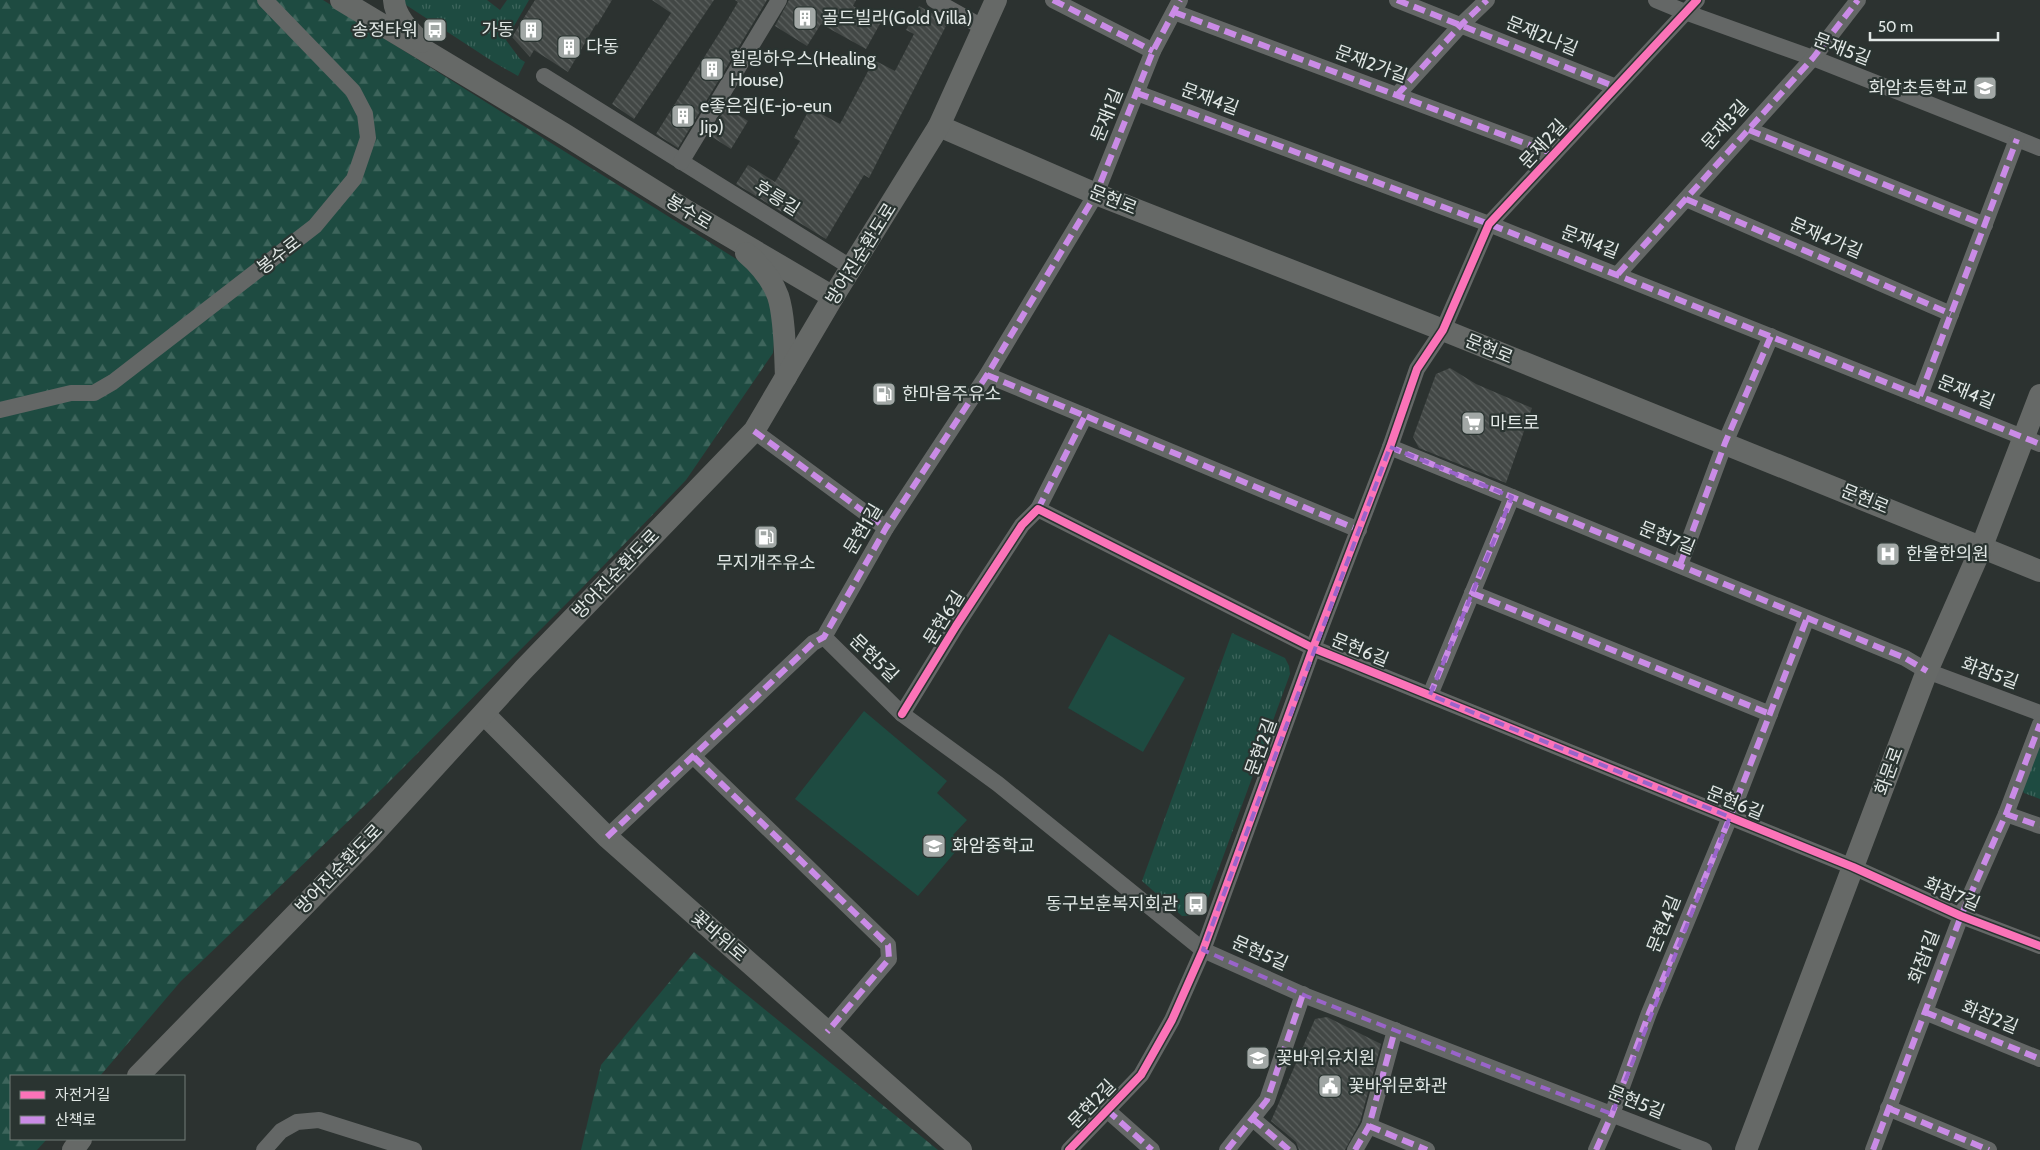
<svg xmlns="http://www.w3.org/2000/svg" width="2040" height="1150" font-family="Cabin,'Noto Sans KR',sans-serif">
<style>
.grass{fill:url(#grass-tufts)}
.forest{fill:url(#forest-firs)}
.pitch{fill:#1e4b41}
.building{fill:url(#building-back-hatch)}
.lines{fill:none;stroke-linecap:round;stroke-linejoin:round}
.street{stroke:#646766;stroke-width:16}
.secondary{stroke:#666967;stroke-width:22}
.quiet{stroke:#ca8be6;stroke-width:6;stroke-dasharray:12 6;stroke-linecap:butt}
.cycleway-casing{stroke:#2a3431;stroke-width:11}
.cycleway{stroke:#fb73b8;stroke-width:8}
.marked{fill:none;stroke:#9a64ca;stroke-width:4;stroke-dasharray:10 6;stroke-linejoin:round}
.labels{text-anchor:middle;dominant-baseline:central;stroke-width:4.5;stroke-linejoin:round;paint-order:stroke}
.poi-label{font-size:18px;fill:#e1e7e5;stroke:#2a3431;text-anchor:start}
.street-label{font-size:18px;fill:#e1e7e5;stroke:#2a3431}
</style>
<defs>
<pattern id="grass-tufts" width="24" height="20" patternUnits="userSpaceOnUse" patternTransform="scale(1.25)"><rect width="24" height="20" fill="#1e4b41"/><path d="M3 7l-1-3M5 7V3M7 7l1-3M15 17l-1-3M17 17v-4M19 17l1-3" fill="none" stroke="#3e655c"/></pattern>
<pattern id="forest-firs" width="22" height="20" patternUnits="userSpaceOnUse" patternTransform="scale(1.25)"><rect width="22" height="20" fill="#1e4b41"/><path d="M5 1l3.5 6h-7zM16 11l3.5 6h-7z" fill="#3e655c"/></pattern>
<pattern id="building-back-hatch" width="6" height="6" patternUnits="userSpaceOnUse" patternTransform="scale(1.25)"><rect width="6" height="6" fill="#424745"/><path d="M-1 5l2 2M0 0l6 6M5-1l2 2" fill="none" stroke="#5d6260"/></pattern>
</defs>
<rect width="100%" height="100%" fill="#2c3230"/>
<g class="grass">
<polygon points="403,0 487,0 500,10 507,0 529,0 506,40 520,59 525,62 518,76 495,63 403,3"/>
<polygon points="1232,633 1285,658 1289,666 1290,674 1204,909 1197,915 1182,916 1142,881"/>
<polygon points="2040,719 2040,799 2024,793 2019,781"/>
</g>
<g class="forest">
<polygon points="0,0 323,0 757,272 777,308 773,353 686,480 581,589 383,788 181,981 100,1076 11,1076 11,1139 47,1139 37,1150 0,1150"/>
<polygon points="694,952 938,1150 581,1150 601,1065"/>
</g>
<g class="pitch">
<polygon points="1109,634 1185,678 1143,752 1068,708"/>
<polygon points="864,711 947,781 937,793 967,820 953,835 962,844 918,896 795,799"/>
</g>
<g class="building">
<polygon points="535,0 612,0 597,25 596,24 568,72 534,50 530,57 512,37"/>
<polygon points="652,0 714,0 634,119 612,104 671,13"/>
<polygon points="735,0 767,0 678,148 656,134 725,24 738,2"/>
<polygon points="789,0 856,0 853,6 881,22 866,49 821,24 807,46 775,26"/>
<polygon points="919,6 948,22 869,178 864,175 826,239 736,184 748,165 775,182 800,141 794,138 810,108 840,124 874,60 895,71 914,34 906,30"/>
<polygon points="726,107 748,121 731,149 709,135"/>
<polygon points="1450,368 1476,384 1532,408 1506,483 1419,448 1413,437 1436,374"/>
<polygon points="1327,1017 1381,1044 1360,1122 1345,1150 1299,1150 1296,1142 1271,1121 1315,1019"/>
</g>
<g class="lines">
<g class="street">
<polyline points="934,0 984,28"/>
<polyline points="1053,0 1153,51"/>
<polyline points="1397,0 1616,87"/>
<polyline points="1656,0 1685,12 1813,58 2040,148"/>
<polyline points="1174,12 1554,154"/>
<polyline points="544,76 852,268"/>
<polyline points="1137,93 1489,224 2040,444"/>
<polyline points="1397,95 1461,25 1487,0"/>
<polyline points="1749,130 1985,225"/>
<polyline points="681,162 779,0"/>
<polyline points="1686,199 1951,314"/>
<polyline points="1618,274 1813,58 1858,0"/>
<polyline points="987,375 1359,530"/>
<polyline points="1920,396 2017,139"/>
<polyline points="0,410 71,393 94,393 113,382 315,226 354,179 368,138 365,114 353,91 265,0"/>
<polyline points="754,431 886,528"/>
<polyline points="1390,447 1905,658 1927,671 2040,713"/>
<polyline points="1038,509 1085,416"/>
<polyline points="1680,565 1725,443 1771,336"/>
<polyline points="1472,593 1770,714"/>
<polyline points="824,637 902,714 998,784 1203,950 1306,996 1704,1150"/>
<polyline points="1430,695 1512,497"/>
<polyline points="902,714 956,626 1022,525 1038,509 1313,648 1853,867 1961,916 2040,946"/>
<polyline points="694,757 888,945 889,959 827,1032"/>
<polyline points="2006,814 2040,826"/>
<polyline points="607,837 813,643 824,637 886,528 987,375 1096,194 1153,51 1180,0"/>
<polyline points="1925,1012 2040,1059"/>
<polyline points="1888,1108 1989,1150"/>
<polyline points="1107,1110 1152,1150"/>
<polyline points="1253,1119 1289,1150"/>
<polyline points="1369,1126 1427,1150"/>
<polyline points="264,1150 281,1131 297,1122 319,1120 414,1150"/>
<polyline points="1069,1150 1141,1075 1172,1020 1203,950 1313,648 1390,447 1417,369 1443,330 1489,224 1697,0"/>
<polyline points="1227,1150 1267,1100 1303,994"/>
<polyline points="1355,1150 1369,1126 1395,1030"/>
<polyline points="1596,1150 1612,1114 1649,1013 1730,817 1807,618"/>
<polyline points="1873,1150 1961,916 2006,814 2040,724"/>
</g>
<g class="secondary">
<polyline points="341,0 564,134 687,211 833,297"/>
<path d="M394,0C395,17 410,31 421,42"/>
<polyline points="939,126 1096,194 1443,330 2040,571"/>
<path d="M746,253C759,264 772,280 778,296C785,317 785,355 786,377"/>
<polyline points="484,714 607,837 961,1150"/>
<polyline points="138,1076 366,842 524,669 754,431 833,297 939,126 996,0"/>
<polyline points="73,1150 81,1139"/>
<polyline points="1746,1150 1927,671 1982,546 2040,395"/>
</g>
<g class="quiet">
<polyline points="1053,0 1153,51"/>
<polyline points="1397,0 1616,87"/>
<polyline points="1174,12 1554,154"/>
<polyline points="1137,93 1489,224 2040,444"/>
<polyline points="1397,95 1461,25 1487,0"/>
<polyline points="1749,130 1985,225"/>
<polyline points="1686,199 1951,314"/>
<polyline points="1618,274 1813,58 1858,0"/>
<polyline points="987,375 1359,530"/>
<polyline points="1920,396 2017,139"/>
<polyline points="754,431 886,528"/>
<polyline points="1390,447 1905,658 1927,671"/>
<polyline points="1038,509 1085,416"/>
<polyline points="1680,565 1725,443 1771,336"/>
<polyline points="1472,593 1770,714"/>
<polyline points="1430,695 1512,497"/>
<polyline points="694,757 888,945 889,959 827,1032"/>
<polyline points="2006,814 2040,826"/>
<polyline points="607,837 813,643 824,637 886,528 987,375 1096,194 1153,51 1180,0"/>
<polyline points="1925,1012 2040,1059"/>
<polyline points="1888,1108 1989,1150"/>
<polyline points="1107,1110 1152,1150"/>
<polyline points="1253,1119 1289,1150"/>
<polyline points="1369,1126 1427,1150"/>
<polyline points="1227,1150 1267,1100 1303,994"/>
<polyline points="1355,1150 1369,1126 1395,1030"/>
<polyline points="1596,1150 1612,1114 1649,1013 1730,817 1807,618"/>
<polyline points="1873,1150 1961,916 2006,814 2040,724"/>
</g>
<g class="cycleway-casing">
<g id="cycleway">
<polyline points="902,714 956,626 1022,525 1038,509 1313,648 1853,867 1961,916 2040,946"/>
<polyline points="1069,1150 1141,1075 1172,1020 1203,950 1313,648 1390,447 1417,369 1443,330 1489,224 1697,0"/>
</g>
</g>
<use href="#cycleway" class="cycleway"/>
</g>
<path class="marked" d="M1390,447L1512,497L1430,695L1730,817L1612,1114L1306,996L1203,950Z"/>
<defs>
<g id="building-square" transform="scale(1.25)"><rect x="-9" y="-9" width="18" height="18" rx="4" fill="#a2a8a6" stroke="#2a3431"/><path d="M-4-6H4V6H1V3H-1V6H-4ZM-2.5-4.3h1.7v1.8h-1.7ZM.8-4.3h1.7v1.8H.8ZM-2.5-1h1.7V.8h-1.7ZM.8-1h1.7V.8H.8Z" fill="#fff"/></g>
<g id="bus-square" transform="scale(1.25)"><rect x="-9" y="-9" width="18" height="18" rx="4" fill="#a2a8a6" stroke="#2a3431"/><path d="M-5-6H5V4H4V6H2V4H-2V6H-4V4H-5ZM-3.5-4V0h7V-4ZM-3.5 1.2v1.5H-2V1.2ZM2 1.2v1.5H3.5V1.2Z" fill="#fff"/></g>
<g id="school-square" transform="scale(1.25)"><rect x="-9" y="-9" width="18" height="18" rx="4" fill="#a2a8a6" stroke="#2a3431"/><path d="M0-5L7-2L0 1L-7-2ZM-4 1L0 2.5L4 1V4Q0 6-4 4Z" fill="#fff"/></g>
<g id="fuel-square" transform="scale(1.25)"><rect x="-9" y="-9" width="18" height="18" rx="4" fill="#a2a8a6" stroke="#2a3431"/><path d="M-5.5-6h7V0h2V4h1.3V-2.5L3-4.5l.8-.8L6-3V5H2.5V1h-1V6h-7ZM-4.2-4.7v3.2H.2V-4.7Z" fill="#fff"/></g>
<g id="supermarket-square" transform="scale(1.25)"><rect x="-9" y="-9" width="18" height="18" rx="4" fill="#a2a8a6" stroke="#2a3431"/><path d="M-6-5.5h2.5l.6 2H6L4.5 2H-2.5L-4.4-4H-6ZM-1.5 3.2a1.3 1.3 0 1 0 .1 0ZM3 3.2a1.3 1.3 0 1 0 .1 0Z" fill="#fff"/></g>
<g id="hospital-square" transform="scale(1.25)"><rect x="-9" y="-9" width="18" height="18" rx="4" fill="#a2a8a6" stroke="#2a3431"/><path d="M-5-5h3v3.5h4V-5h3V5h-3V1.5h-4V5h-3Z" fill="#fff"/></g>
<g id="civic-square" transform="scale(1.25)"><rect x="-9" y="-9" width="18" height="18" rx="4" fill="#a2a8a6" stroke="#2a3431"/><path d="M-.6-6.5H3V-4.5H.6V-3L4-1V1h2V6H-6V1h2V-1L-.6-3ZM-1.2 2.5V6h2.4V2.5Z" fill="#fff"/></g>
</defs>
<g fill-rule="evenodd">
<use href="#building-square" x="805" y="18"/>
<use href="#bus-square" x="435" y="30"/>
<use href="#building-square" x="531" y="30"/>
<use href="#building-square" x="569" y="47"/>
<use href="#building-square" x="712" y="69"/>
<use href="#school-square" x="1985" y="88"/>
<use href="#building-square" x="683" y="116"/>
<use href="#fuel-square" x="884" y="394"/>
<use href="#supermarket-square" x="1473" y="423"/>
<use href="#fuel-square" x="766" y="537"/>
<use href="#hospital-square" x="1888" y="554"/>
<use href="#school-square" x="934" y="846"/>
<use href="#bus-square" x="1196" y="904"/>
<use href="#school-square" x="1258" y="1058"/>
<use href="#civic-square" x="1330" y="1086"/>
</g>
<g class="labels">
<g class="poi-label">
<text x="822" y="18">골드빌라(Gold Villa)</text>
<text x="418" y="30" text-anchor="end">송정타워</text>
<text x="514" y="30" text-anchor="end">가동</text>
<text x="586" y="47">다동</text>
<text x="730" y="59">힐링하우스(Healing<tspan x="730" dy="21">House)</tspan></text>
<text x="1968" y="88" text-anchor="end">화암초등학교</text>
<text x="700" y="106">e좋은집(E-jo-eun<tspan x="700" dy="21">Jip)</tspan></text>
<text x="902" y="394">한마음주유소</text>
<text x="1490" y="423">마트로</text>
<text x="1906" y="554">한울한의원</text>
<text x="766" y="563" text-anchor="middle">무지개주유소</text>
<text x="952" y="846">화암중학교</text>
<text x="1178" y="904" text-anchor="end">동구보훈복지회관</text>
<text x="1276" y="1058">꽃바위유치원</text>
<text x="1348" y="1086">꽃바위문화관</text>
</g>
<g class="street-label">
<text transform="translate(1542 36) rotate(22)">문재2나길</text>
<text transform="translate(1842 49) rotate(21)">문재5길</text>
<text transform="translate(1371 64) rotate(20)">문재2가길</text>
<text transform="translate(1210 99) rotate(20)">문재4길</text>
<text transform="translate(1107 115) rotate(-68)">문재1길</text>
<text transform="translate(1725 125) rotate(-48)">문재3길</text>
<text transform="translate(1543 144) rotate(-47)">문재2길</text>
<text transform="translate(777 198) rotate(32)">후릉길</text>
<text transform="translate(1113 200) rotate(22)">문현로</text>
<text transform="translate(689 212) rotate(31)">봉수로</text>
<text transform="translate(1826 238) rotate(23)">문재4가길</text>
<text transform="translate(1590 242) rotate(21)">문재4길</text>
<text transform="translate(861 254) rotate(-58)">방어진순환도로</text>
<text transform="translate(279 255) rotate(-38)">봉수로</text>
<text transform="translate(1489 349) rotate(22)">문현로</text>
<text transform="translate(1966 392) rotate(22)">문재4길</text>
<text transform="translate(1865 499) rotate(22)">문현로</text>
<text transform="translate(863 529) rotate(-59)">문현1길</text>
<text transform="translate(1667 538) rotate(22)">문현7길</text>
<text transform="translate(616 574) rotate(-46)">방어진순환도로</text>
<text transform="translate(944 618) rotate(-58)">문현6길</text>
<text transform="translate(1360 650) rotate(22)">문현6길</text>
<text transform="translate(874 658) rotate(44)">문현5길</text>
<text transform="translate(1990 673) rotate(20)">화잠5길</text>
<text transform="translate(1261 747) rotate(-70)">문현2길</text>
<text transform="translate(1889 771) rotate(-70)">화문로</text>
<text transform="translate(1735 803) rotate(22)">문현6길</text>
<text transform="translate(339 869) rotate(-46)">방어진순환도로</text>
<text transform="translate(1952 894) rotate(23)">화잠7길</text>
<text transform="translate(1664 924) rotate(-68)">문현4길</text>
<text transform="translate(719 936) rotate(41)">꽃바위로</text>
<text transform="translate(1260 953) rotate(24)">문현5길</text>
<text transform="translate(1924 957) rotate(-69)">화잠1길</text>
<text transform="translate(1990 1017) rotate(22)">화잠2길</text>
<text transform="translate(1636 1102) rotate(22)">문현5길</text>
<text transform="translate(1092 1104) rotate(-46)">문현2길</text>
</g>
</g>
<rect x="10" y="1075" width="175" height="65" fill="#2a3431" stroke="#737c79"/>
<rect x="20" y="1091" width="25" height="8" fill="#fb73b8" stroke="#737c79"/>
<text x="55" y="1100" font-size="15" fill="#e1e7e5">자전거길</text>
<rect x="20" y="1116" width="25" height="8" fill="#ca8be6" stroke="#737c79"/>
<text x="55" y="1125" font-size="15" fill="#e1e7e5">산책로</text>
<path d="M1870 32v8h128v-8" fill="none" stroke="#e1e7e5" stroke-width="2.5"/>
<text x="1878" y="32" font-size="15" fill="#e1e7e5" stroke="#2a3431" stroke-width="4" paint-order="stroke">50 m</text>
</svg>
